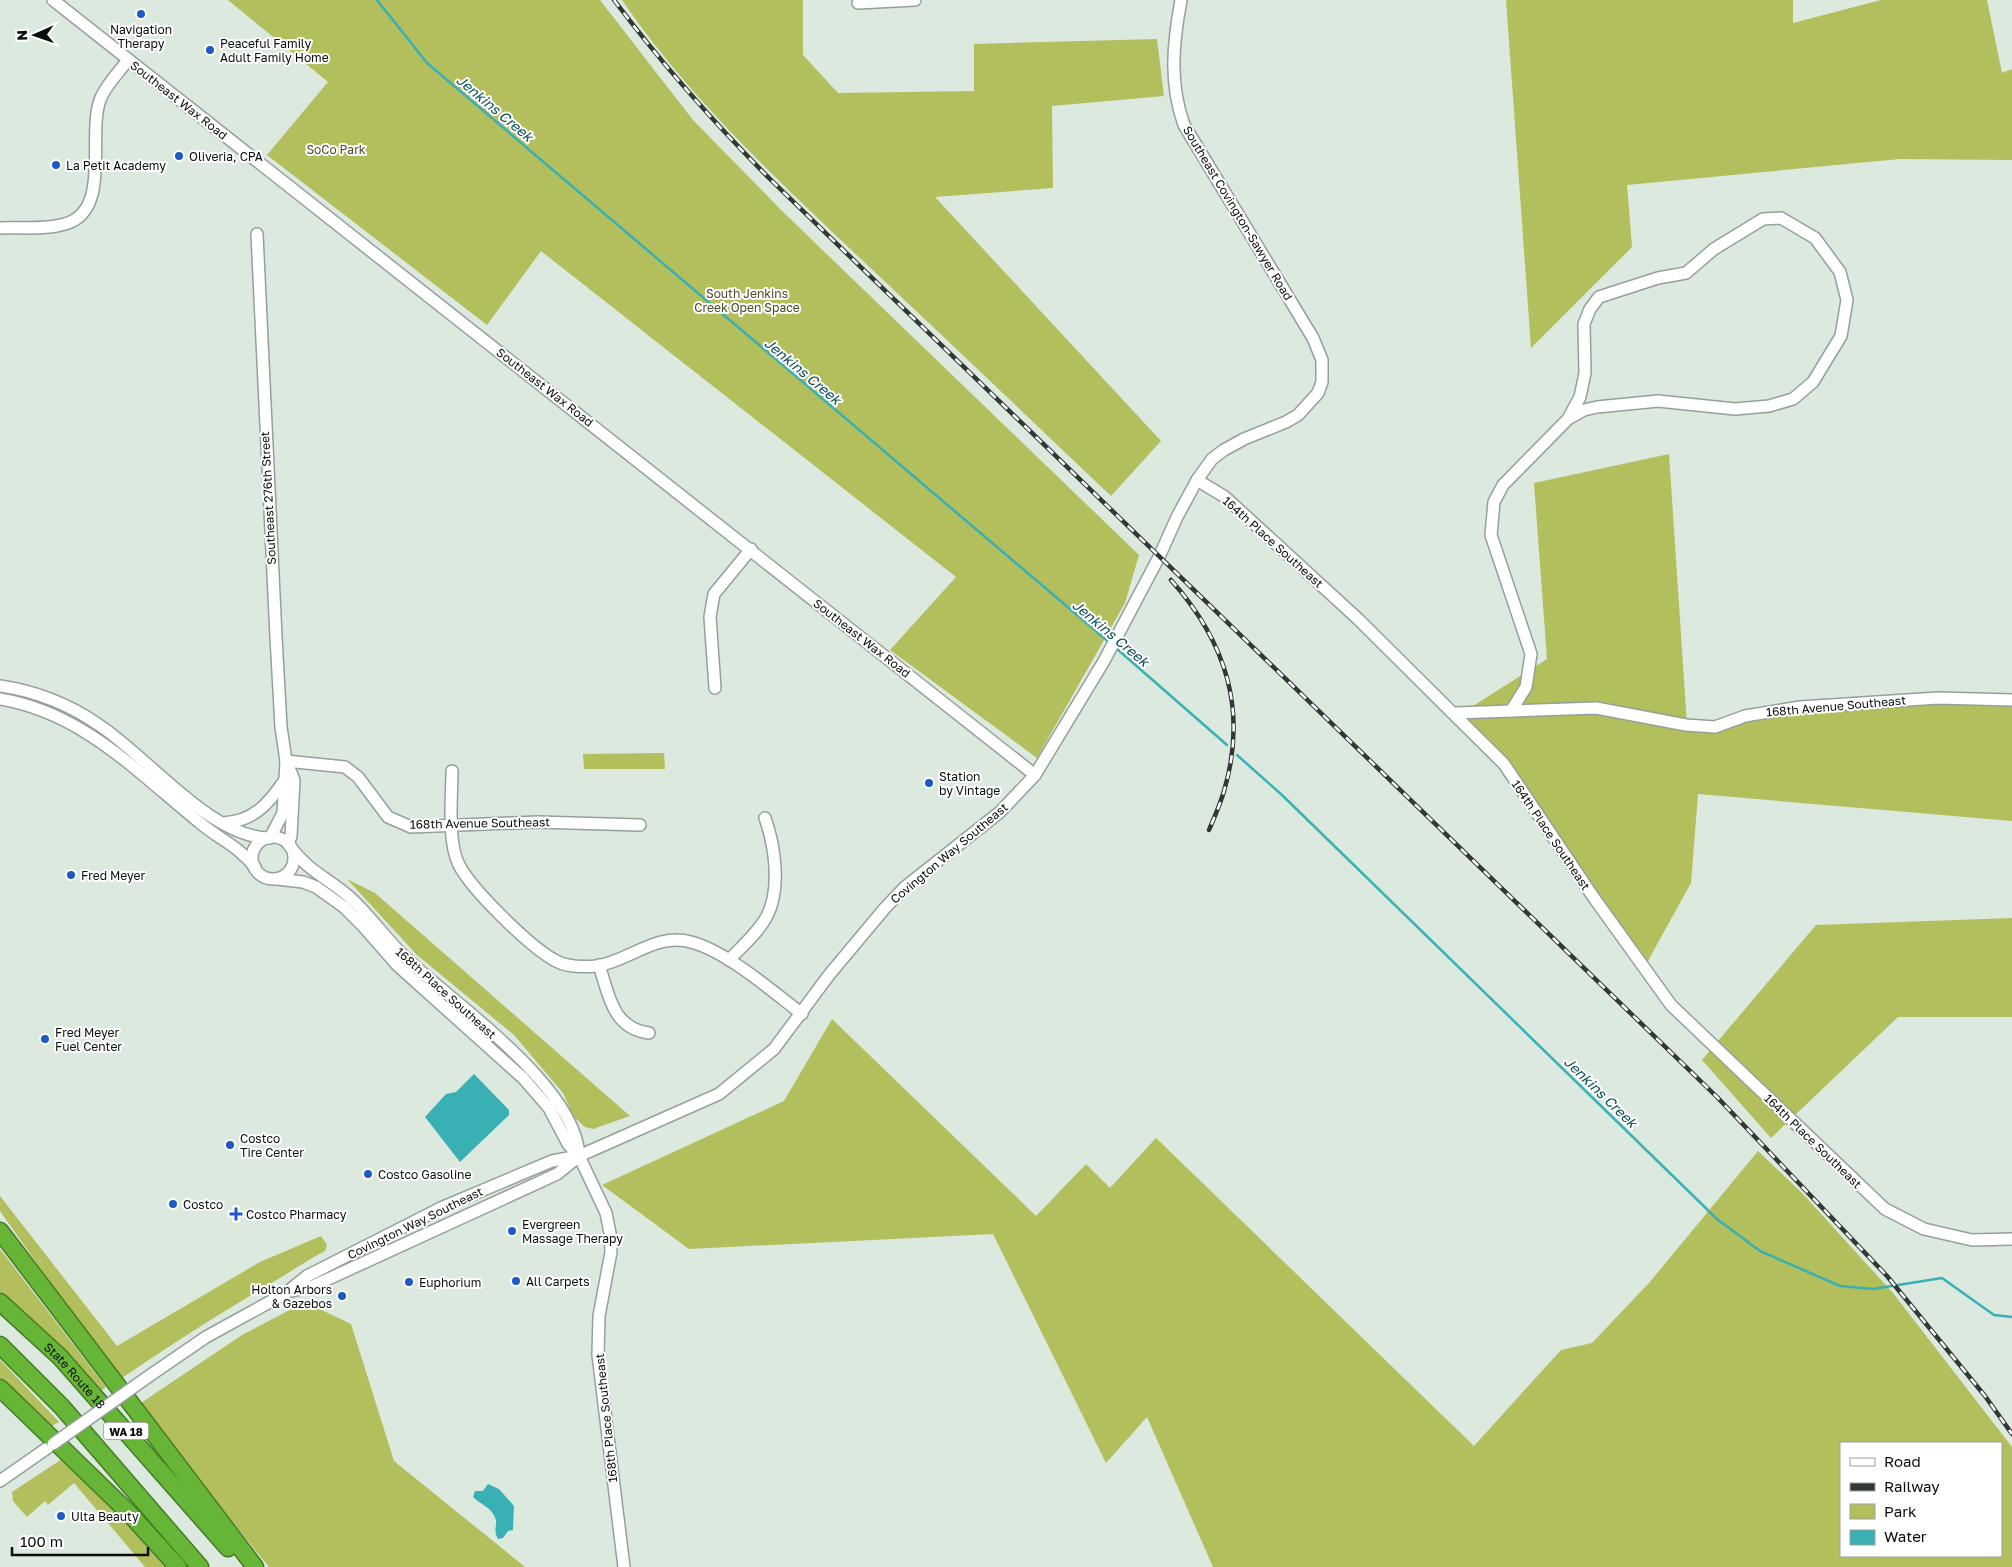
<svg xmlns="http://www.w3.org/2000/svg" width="2012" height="1567" font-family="'Golos Text',sans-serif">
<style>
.green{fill:#b3bf5c;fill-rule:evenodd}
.water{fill:#39b0b4}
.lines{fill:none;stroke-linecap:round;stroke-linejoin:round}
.stream{stroke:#39b0b4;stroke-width:2.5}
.minor-casing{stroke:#94a199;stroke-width:14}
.highway-casing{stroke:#467b27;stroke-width:19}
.minor{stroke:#fff;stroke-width:11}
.highway{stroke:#66b536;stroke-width:16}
.rail-casing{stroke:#323834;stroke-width:4.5}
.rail{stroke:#fff;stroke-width:2.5;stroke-dasharray:8;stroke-linecap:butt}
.minor-bridge-casing{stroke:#94a199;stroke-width:14;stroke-linecap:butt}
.minor-bridge{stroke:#fff;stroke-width:11}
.poi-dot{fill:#1e59c5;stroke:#fff;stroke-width:2}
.labels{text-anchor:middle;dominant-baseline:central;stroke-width:4;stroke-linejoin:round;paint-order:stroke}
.shield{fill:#fff;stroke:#545654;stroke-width:1}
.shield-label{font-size:11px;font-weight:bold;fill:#0a0e0b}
.poi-label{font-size:12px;fill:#0a0e0b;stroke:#fff;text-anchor:start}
.street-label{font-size:12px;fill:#0a0e0b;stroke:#fff}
.park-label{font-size:12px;fill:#484d23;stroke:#fff}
.water-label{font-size:14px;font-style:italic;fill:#0a5053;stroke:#fff}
</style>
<rect width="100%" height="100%" fill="#dbe9df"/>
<g class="green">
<polygon points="228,0 600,0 693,120 781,210 1139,555 1125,603 1037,758 890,650 956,577 541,251 487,325 267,155 328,82"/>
<path d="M622,0H803V55L838,93L974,91V44L1157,39L1164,96L1052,106L1053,188L935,197L1161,441L1111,496C1028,417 945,338 862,260C776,179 689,98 622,0Z"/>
<polygon points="1506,0 1793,0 1793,23 1881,0 1987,0 2002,73 2012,69 2012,160 1900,159 1627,185 1632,247 1531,348"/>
<polygon points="1669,454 1687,725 1715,727 1825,705 2012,699 2012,821 1698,794 1691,883 1644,968 1462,713 1547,659 1534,483"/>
<polygon points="664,753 665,769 584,769 583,754"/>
<polygon points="347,879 375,893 630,1116 593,1129 585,1127 574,1117 563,1093 514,1035 417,955"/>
<polygon points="2012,918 2012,1017 1898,1017 1771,1138 1702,1060 1816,925"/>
<path d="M832,1019L1036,1216L1086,1164L1110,1188L1156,1138L1474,1446L1561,1350L1592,1343L1649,1283L1758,1151L1803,1194L1893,1293L2012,1447V1567H1213L1147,1417L1106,1463L993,1234L689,1249L602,1185L784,1101ZM2001,1443V1556H1841V1443Z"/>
<path d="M0,1196L117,1346L260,1262L321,1236L327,1245L325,1251C307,1260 292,1271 275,1281C222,1312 170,1345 119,1380L0,1211Z"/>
<polygon points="0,1249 106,1387 100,1392 38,1327 0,1292"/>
<polygon points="305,1302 351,1324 394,1461 525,1567 269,1567 138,1405 242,1335"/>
<polygon points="0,1360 7,1367 59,1422 50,1427 0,1383"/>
<polygon points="62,1459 113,1504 168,1567 145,1567 74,1483 48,1505 45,1501 27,1517 13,1501 12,1492"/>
</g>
<g class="water">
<polygon points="474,1074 509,1110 509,1115 460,1162 425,1117 446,1094 456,1092"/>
<path d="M488,1484L499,1489L514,1506L513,1530L508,1531L503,1538L498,1539C493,1530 497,1526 496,1520C492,1507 481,1505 473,1497L475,1491H483Z"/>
</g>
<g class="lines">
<g class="stream">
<polyline points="377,0 427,63 1110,643"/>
<polyline points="1116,648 1227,745"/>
<polyline points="1237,755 1282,795 1717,1219 1760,1251 1840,1286 1873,1289 1942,1278 1994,1315 2012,1317"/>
</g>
<g class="minor-casing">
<g id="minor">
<polyline points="53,0 1035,775"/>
<polyline points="858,3 915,0"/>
<path d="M0,228C20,227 45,230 65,224C112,211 87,136 100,100C105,86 119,72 128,60"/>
<polyline points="257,234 276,637 281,727 286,761 283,813 270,838"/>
<polyline points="1197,480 1225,497 1358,619 1504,764 1594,898 1671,1005 1885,1209 1924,1229 1972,1240 2012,1239"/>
<path d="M0,686C35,691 70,705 99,725C148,757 209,836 268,838"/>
<polyline points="715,688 710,617 714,594 751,549"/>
<path d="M0,699C83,713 136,771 199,822C220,840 236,844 255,867"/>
<polyline points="1511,711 1526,687 1531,654 1491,535 1494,502 1503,485 1568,419 1580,397 1585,373 1584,324 1590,309 1599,297 1658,278 1686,273 1714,249 1763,219 1781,218 1815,238 1840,272 1847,300 1841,336 1813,382 1793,399 1769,406 1735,409 1658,401 1597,407 1584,410 1568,419"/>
<polyline points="1455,713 1596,708 1686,725 1715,727 1745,716 1800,707 1938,698 2012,700"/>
<polyline points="286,761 345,767 358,777 388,817 411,827 538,822 640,825"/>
<polyline points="287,763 294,780 291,836 288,844"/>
<path d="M452,771C452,797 447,841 459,865C472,890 531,948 556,961C567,967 585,967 597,966C629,961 657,932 691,942C726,951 772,991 802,1014"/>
<path d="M223,823C253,821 268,805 284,781"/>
<circle cx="273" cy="858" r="21"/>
<path d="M289,845C307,870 324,876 346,894C369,913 384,938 406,958C455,1005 576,1086 579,1156"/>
<polyline points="277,879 303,882 316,887 344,907 362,925 397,965 523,1078 549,1108 568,1144 579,1156 606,1213 610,1233 611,1252 599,1316 598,1355 624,1567"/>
<path d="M729,960C741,947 758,933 767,916C781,889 775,846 765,818"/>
<path d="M599,965C609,995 612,1028 649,1033"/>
<polyline points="292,1291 313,1286 557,1174 578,1157"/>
<path d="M152,1374L206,1337L286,1293L307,1276L443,1207L552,1161L579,1156L719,1094L774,1049L829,975L885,908L905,887L1000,812L1035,775L1104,661L1159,557L1177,517L1197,480L1212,459L1224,450L1244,439L1286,422L1298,415L1318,393L1322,382V360L1313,338L1184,125C1169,83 1173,43 1181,0"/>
<polyline points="0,1481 53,1444"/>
</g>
</g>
<g class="highway-casing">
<g id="highway">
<polyline points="0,1231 255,1567"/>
<path id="s1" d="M0,1302L60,1357L228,1548"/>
<polyline points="0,1345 62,1407 200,1567"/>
<polyline points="0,1388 128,1512 178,1567"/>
</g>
</g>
<use href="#minor" class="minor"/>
<use href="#highway" class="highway"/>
<g class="rail-casing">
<g id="rail">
<path d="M614,0C662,64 714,123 771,180L1717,1097L1887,1276L1985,1396L2012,1434"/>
<path d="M1171,580C1226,642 1248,710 1224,791C1220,805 1214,818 1209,830"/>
</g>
</g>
<use href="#rail" class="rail"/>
<g class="minor-bridge-casing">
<polyline id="minor-bridge" points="53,1444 152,1374"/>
</g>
<use href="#minor-bridge" class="minor-bridge"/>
</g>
<g class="poi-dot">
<circle cx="141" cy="14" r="5"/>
<circle cx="210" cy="50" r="5"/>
<circle cx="179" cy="156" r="5"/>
<circle cx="56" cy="165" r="5"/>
<circle cx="929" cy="783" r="5"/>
<circle cx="71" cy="875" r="5"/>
<circle cx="45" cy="1039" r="5"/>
<circle cx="230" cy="1145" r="5"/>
<circle cx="368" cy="1174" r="5"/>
<circle cx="173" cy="1204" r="5"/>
<path d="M233.5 1206.5h5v5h5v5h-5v5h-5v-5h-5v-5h5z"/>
<circle cx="512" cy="1231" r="5"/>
<circle cx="516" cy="1281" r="5"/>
<circle cx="409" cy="1282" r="5"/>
<circle cx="342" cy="1296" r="5"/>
<circle cx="61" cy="1516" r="5"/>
</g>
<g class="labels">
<rect class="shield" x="103.5" y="1422.5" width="45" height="17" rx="4"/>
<g class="shield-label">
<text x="126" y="1431">WA 18</text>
</g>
<g class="poi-label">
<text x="141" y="29" text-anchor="middle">Navigation<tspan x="141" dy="14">Therapy</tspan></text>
<text x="220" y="43">Peaceful Family<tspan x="220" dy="14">Adult Family Home</tspan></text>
<text x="189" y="156">Oliveria, CPA</text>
<text x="66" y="165">La Petit Academy</text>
<text x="939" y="776">Station<tspan x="939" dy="14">by Vintage</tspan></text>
<text x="81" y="875">Fred Meyer</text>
<text x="55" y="1032">Fred Meyer<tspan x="55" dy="14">Fuel Center</tspan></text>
<text x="240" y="1138">Costco<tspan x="240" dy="14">Tire Center</tspan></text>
<text x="378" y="1174">Costco Gasoline</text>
<text x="183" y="1204">Costco</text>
<text x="246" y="1214">Costco Pharmacy</text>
<text x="522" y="1224">Evergreen<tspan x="522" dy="14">Massage Therapy</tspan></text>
<text x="526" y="1281">All Carpets</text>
<text x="419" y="1282">Euphorium</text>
<text x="332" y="1289" text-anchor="end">Holton Arbors<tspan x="332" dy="14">&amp; Gazebos</tspan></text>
<text x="71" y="1516">Ulta Beauty</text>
</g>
<g class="street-label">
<text transform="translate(179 100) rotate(38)">Southeast Wax Road</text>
<text transform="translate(1238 213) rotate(59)">Southeast Covington-Sawyer Road</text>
<text transform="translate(545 387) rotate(38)">Southeast Wax Road</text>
<text transform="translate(268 498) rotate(-93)">Southeast 276th Street</text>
<text transform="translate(1273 542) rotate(42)">164th Place Southeast</text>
<text transform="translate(862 638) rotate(38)">Southeast Wax Road</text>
<text transform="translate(1836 706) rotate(-5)">168th Avenue Southeast</text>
<text transform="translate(480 823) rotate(-1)">168th Avenue Southeast</text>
<text transform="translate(1551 835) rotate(56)">164th Place Southeast</text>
<text transform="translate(949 853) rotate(-40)">Covington Way Southeast</text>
<text transform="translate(446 993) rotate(42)">168th Place Southeast</text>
<text transform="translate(1813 1141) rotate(44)">164th Place Southeast</text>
<text transform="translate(415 1223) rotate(-26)">Covington Way Southeast</text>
<text stroke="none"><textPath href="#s1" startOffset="105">State Route 18</textPath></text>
<text transform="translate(606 1418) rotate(-96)">168th Place Southeast</text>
</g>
<g class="park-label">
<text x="336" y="149">SoCo Park</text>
<text x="747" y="293">South Jenkins<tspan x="747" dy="14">Creek Open Space</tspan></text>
</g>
<g class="water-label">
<text transform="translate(495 108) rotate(40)">Jenkins Creek</text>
<text transform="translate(803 371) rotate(40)">Jenkins Creek</text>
<text transform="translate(1111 633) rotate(40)">Jenkins Creek</text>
<text transform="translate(1601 1092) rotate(44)">Jenkins Creek</text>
</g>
</g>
<rect x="1840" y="1442" width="162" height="115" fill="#ffffff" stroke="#9d9f9d"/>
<rect x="1850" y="1458" width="25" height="8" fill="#ffffff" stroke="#9d9f9d"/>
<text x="1884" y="1467" font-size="15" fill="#0a0e0b">Road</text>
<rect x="1850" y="1483" width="25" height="8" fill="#323834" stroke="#9d9f9d"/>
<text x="1884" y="1492" font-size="15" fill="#0a0e0b">Railway</text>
<rect x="1850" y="1504" width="25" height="15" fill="#b3bf5c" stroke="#9d9f9d"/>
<text x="1884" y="1517" font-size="15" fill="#0a0e0b">Park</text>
<rect x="1850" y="1530" width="25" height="15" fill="#39b0b4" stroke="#9d9f9d"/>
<text x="1884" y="1542" font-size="15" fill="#0a0e0b">Water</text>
<g transform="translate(35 35) rotate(268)" stroke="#ffffff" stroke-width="4" paint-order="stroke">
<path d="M0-4L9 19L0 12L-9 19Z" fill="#0a0e0b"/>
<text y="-8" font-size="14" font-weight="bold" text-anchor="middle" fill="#0a0e0b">N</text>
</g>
<path d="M12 1547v8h136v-8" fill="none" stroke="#0a0e0b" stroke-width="2.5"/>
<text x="20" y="1547" font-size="15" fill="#0a0e0b" stroke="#ffffff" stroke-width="4" paint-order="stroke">100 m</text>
</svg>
